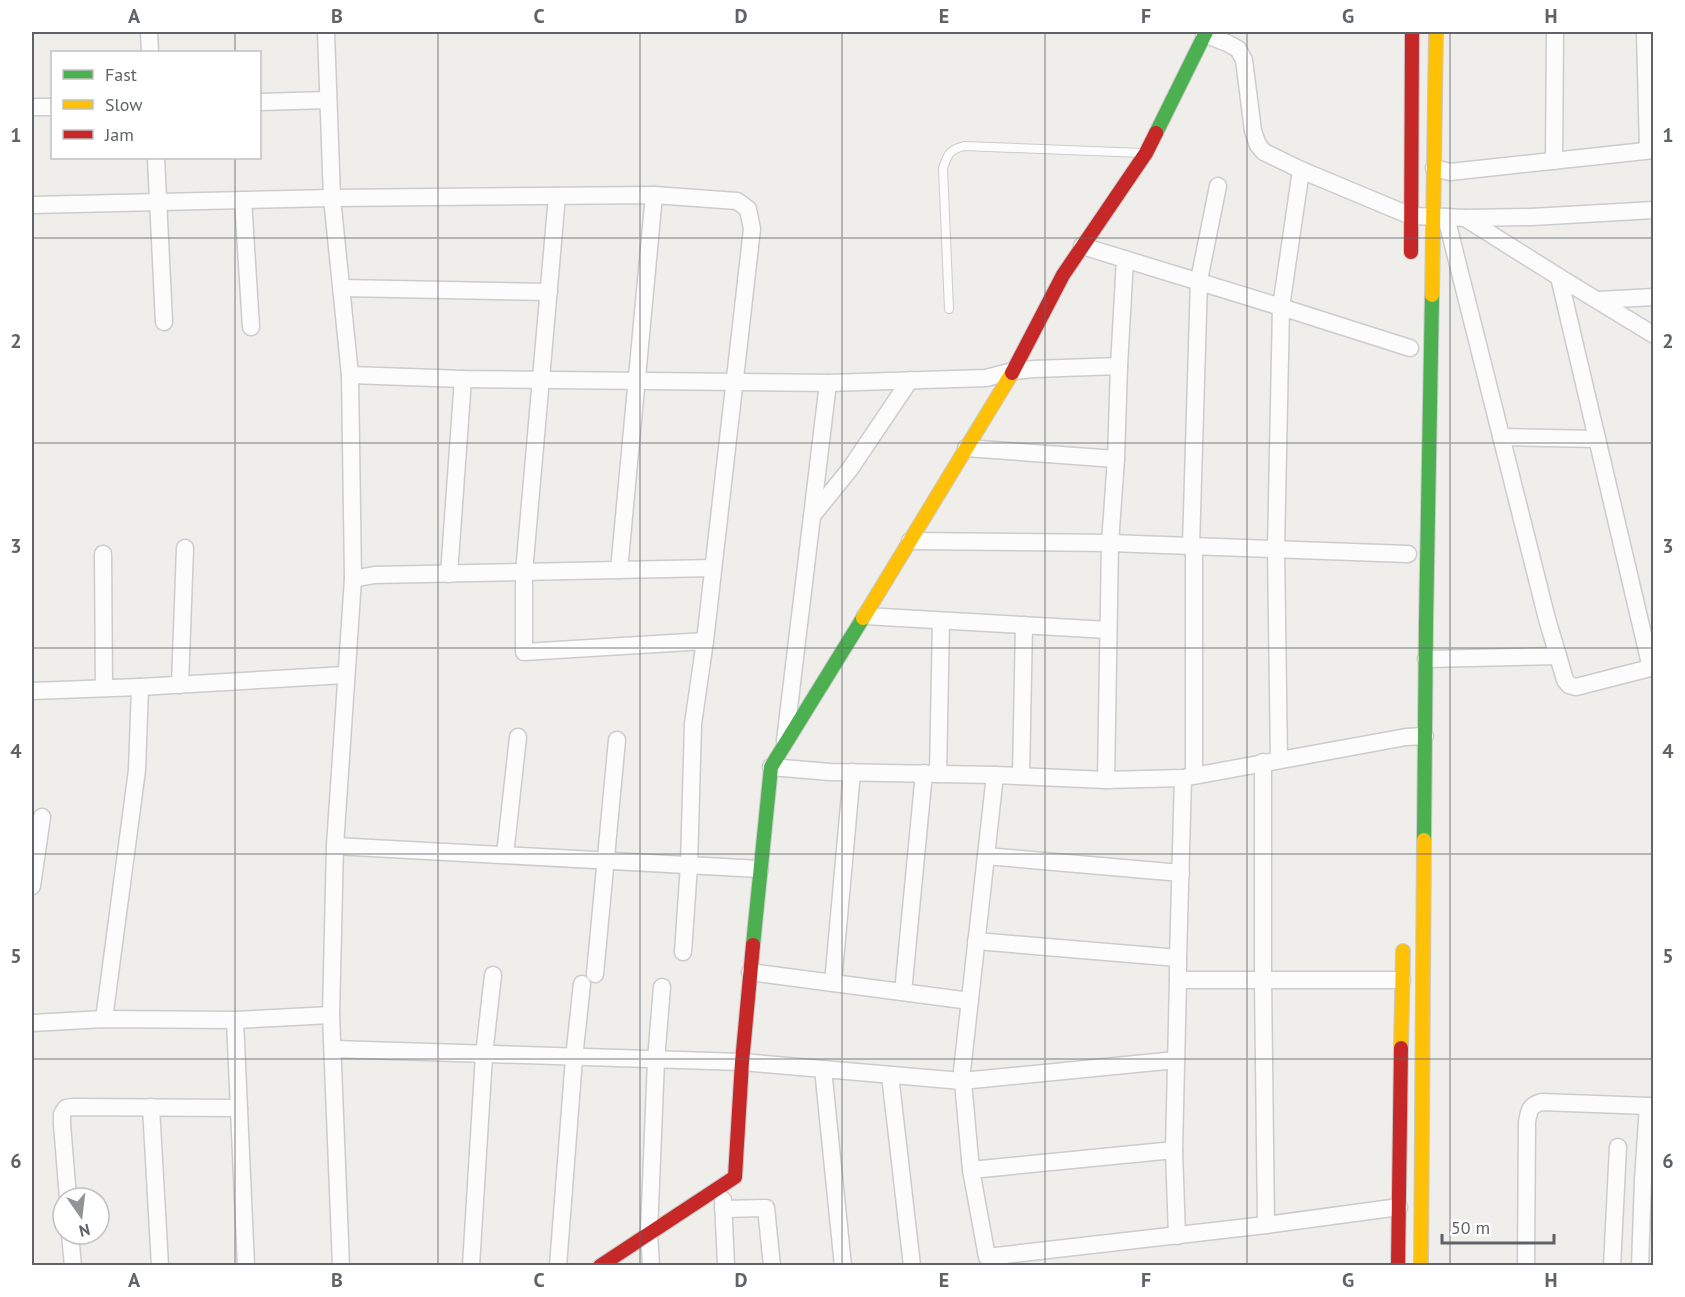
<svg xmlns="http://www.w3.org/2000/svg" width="1685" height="1297" font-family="'PT Sans',sans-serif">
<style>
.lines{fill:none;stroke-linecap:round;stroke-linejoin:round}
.lane-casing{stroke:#cbcccc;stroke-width:10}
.street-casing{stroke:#cbcccc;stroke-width:19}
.fast-casing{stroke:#cacacb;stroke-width:16}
.slow-casing{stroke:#cacacb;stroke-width:16}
.jam-casing{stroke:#cacacb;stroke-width:16}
.lane{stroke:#fdfcfc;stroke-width:8}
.street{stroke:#fdfcfc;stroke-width:16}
.fast{stroke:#4caf50;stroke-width:14}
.slow{stroke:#ffc107;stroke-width:14}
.jam{stroke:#c62828;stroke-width:14}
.grid{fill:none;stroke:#5f6368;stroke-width:1.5;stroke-opacity:0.55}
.neatline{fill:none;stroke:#5f6368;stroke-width:2}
.grid-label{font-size:20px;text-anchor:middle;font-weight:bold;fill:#5f6368}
</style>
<rect width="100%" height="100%" fill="#efeeea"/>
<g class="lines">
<g class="lane-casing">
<path id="lane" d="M949,309L943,168C948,154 949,150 964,146L1142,153"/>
</g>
<g class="street-casing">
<g id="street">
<polyline points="149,32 150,52"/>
<polyline points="326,32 332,198 350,375 353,579 335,846 331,1015 341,1266"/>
<polyline points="1645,32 1648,150"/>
<polyline points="1204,34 1227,43 1238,49 1244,60 1253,131 1258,145 1264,152 1301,170 1411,216 1446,217 1547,619 1558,656"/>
<polyline points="260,102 328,100"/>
<polyline points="32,107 52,107"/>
<polyline points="156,158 164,322"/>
<polyline points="1554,161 1555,32"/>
<polyline points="1434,168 1450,172 1654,150"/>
<polyline points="557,196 524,572 524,652 705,641 693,724 689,865 683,952"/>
<polyline points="243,200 251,327"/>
<polyline points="32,205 332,198 654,195 737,201 748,209 752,229 705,641"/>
<polyline points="1446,217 1465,218 1559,277 1651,668"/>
<polyline points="1466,218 1532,217 1654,210"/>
<polyline points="1082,246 1281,307 1301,170"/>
<polyline points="1559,277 1654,335"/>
<polyline points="342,288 549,292"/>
<polyline points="1598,300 1654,297"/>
<polyline points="1119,366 1125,259"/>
<polyline points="350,375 463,379 828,383 986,378 1013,371 1034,369 1119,366 1116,459 1110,543 1106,780"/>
<polyline points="1501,437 1597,439"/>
<polyline points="966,448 1116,459"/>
<polyline points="812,516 850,469 910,380"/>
<polyline points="910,541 1110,543 1408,554"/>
<polyline points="1191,546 1199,280 1218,186"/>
<polyline points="1194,546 1194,775"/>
<polyline points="103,554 104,688"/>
<polyline points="619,570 654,195"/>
<polyline points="449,574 463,379"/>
<polyline points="353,579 374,575 713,568"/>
<polyline points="865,616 1108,630"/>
<polyline points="1426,659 1558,656 1565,680 1569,685 1576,687 1654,667"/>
<polyline points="180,685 185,548"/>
<polyline points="32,691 140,687 345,675"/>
<polyline points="785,741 828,383"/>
<polyline points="1279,760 1276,549 1281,307 1410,348"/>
<polyline points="1263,762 1263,980 1266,1225"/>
<polyline points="771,767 830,772 995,775 1106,780 1183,778 1406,737 1425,736"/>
<polyline points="938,774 941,621"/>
<polyline points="995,775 962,1071 971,1170 987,1257 1266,1225 1399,1207"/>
<polyline points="1021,776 1024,625"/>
<polyline points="335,846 760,869"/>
<polyline points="505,855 518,737"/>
<polyline points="986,856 1181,873"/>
<polyline points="32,886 42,817"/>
<polyline points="976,941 1178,958 1178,980 1402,980"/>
<polyline points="1178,958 1183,778"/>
<polyline points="750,972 970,1001"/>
<polyline points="595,974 617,740"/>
<polyline points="833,983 852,772"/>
<polyline points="903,992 924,773"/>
<polyline points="104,1019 137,770 140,687"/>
<polyline points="235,1020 246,1266"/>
<polyline points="32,1023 104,1019 235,1020 331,1015"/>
<polyline points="333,1049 742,1062 962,1081 1176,1060"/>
<polyline points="823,1069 843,1266"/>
<polyline points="890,1075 912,1266"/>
<polyline points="151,1107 160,1266"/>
<polyline points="971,1170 1174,1150"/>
<polyline points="68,1198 62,1124 62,1114 66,1108 72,1107 239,1108"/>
<polyline points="723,1200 726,1266"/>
<polyline points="723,1209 766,1208 772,1266"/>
<polyline points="70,1234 73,1266"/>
<polyline points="1177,1236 1174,1150 1178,980"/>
<polyline points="471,1266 484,1055 493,975"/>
<polyline points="558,1266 574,1058 582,984"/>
<polyline points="651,1266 649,1232 656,1060 662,987"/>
<path d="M1526,1266L1527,1122C1529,1110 1530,1105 1542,1102L1648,1106"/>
<polyline points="1612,1266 1618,1147"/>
<polyline points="1640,1266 1643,1180 1648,1106 1654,1106"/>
</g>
</g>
<g class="fast-casing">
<g id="fast">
<polyline points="1156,133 1206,32"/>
<polyline points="1424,840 1426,622 1432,295"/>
<polyline points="753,945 771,767 863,618"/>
</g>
</g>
<g class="slow-casing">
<g id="slow">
<polyline points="1432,295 1436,32"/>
<polyline points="863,618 1012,373"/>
<polyline points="1401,1048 1403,951"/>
<polyline points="1421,1266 1424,840"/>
</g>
</g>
<g class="jam-casing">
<g id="jam">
<polyline points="1411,252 1412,32"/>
<polyline points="1012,373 1063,275 1146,153 1156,133"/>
<polyline points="600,1266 735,1177 742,1062 753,945"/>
<polyline points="1398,1266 1401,1048"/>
</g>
</g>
<use href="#lane" class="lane"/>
<use href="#street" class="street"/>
<use href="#fast" class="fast"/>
<use href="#slow" class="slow"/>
<use href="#jam" class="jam"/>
</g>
<path class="grid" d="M235,32V52M438,32V1266M640,32V1266M842,32V1266M1045,32V1266M1247,32V1266M1450,32V1266M235,158V1266M32,238H1654M32,443H1654M32,648H1654M32,854H1654M32,1059H1654"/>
<rect width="1685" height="1297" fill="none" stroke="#ffffff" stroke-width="66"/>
<rect x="51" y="51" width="210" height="108" fill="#ffffff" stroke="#bfc1c3" stroke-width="1.5"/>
<rect x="63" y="70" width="30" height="9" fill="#4caf50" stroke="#bfc1c3" stroke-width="1.5"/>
<text x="105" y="81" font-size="18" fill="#5f6368">Fast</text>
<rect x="63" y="100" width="30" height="9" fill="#ffc107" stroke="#bfc1c3" stroke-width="1.5"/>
<text x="105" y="111" font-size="18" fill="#5f6368">Slow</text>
<rect x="63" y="130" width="30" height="9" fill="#c62828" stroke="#bfc1c3" stroke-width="1.5"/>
<text x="105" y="141" font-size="18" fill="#5f6368">Jam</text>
<g transform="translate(81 1216) rotate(166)"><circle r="28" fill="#ffffff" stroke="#bfc1c3" stroke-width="1.5"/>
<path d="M0-4.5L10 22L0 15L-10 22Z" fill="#919496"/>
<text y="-9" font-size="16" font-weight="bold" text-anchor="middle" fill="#5f6368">N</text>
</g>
<path d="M1442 1234v9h112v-9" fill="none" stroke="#5f6368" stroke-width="3"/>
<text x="1451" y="1234" font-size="18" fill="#5f6368" stroke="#ffffff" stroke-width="4.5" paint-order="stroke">50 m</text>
<rect x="33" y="33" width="1619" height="1231" class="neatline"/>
<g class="grid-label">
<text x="134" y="23">A</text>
<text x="337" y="23">B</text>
<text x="539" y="23">C</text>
<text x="741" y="23">D</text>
<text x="944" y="23">E</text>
<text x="1146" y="23">F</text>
<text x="1348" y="23">G</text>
<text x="1551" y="23">H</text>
<text x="16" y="142">1</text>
<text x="1668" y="142">1</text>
<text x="16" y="348">2</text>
<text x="1668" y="348">2</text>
<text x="16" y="553">3</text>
<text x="1668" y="553">3</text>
<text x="16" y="758">4</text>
<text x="1668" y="758">4</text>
<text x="16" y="963">5</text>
<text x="1668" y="963">5</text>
<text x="16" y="1168">6</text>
<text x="1668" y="1168">6</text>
<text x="134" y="1287">A</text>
<text x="337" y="1287">B</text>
<text x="539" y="1287">C</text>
<text x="741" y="1287">D</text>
<text x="944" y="1287">E</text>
<text x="1146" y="1287">F</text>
<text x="1348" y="1287">G</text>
<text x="1551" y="1287">H</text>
</g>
</svg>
